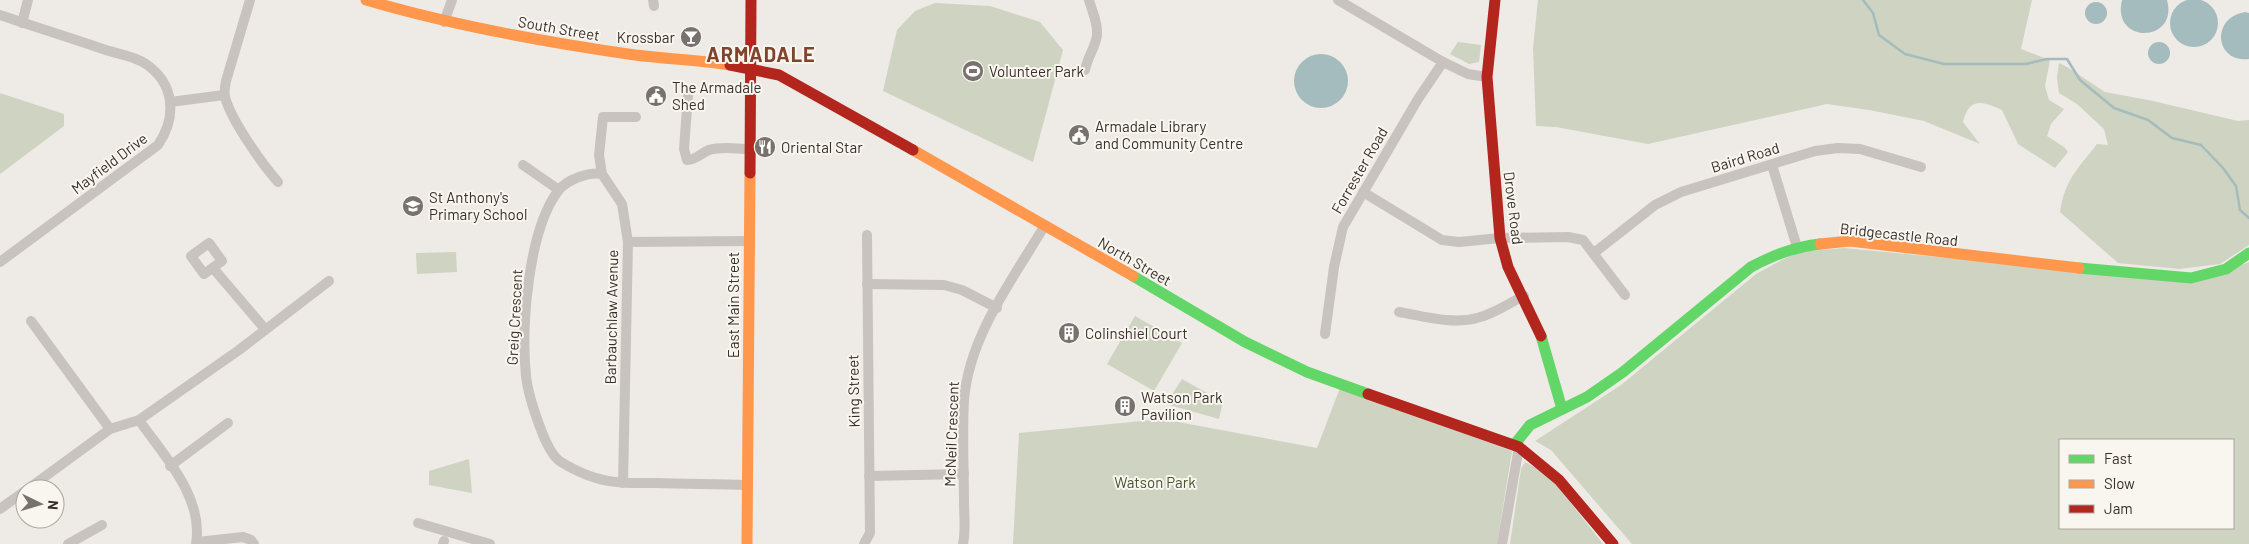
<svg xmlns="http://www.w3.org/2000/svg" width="2249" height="544" font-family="Barlow,sans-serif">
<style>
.green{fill:#cfd3c1;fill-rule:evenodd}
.water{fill:#a4bcbd}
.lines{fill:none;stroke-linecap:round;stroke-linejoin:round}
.stream{stroke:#a4bcbd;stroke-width:2.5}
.street{stroke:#c8c3be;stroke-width:10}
.fast{stroke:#63d668;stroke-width:11}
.slow{stroke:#ff974d;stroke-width:11}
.jam{stroke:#b3261e;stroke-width:11}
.labels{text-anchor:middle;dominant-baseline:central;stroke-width:4;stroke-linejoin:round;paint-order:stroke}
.street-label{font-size:15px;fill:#39302c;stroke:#f9f5ef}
.poi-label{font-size:15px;fill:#39302c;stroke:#f9f5ef;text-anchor:start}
.park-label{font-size:15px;fill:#475532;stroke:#f9f5ef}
.district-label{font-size:20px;font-weight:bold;letter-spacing:1px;fill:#80432d;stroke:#f9f5ef}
</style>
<rect width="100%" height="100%" fill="#eeeae6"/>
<g class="green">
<path d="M1538,0H2032L2021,49L2050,60L2045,86L2049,100L2064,109L2051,124L2047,136L2064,147L2068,152L2055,168L2018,144L2002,110C1982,101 1969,97 1963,122L1980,144L1924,121L1869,110L1827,104L1648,144L1556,127L1536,126L1533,48Z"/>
<polygon points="935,3 990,6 1040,22 1063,50 1033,162 883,91 897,30 915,11"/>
<polygon points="1458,42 1481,45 1479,62 1469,64 1450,54"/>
<path d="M2059,63L2067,67L2105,92L2153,101L2238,121L2249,120V245L2220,264L2179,269L2118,263L2060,212C2065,179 2078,169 2097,144L2108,145L2104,129L2077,104L2059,93L2057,78Z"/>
<polygon points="0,93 64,114 64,126 0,174"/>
<path d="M1844,248L2196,282L2249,262V544H1632L1551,450L1535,441L1621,385L1756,274L1797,252ZM2060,440H2233V528H2060Z"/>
<polygon points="456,252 457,272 417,274 416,253"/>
<polygon points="1135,316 1182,343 1154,391 1107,364"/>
<polygon points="1182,379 1223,402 1219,419 1166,404"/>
<polygon points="1340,388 1512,451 1497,544 1013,544 1019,433 1162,419 1317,448"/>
<polygon points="469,459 472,493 429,485 429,471"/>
<polygon points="1525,462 1549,475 1603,544 1510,544 1521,469"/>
</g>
<g class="water">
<circle cx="2194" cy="23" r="24"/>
<path d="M2122,0H2167C2179,43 2111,45 2122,0Z"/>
<circle cx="2096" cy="13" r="11"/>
<path d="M2245,12L2249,13V59C2215,63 2210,18 2245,12Z"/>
<circle cx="2159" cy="53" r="11"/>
<circle cx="1321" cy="81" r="27"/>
</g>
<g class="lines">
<polyline class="stream" points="1863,0 1873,13 1879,35 1905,54 1944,64 2026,64 2047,59 2067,59 2080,80 2114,108 2148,120 2172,138 2201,145 2223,168 2236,186 2240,210 2249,218"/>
<g class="street">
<path d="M250,0L226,81C225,86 224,92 225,97C231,120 262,164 278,182"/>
<polyline points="653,0 654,6"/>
<polyline points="1338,0 1443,62 1468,74 1487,77"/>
<path d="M0,15C35,27 71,38 106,50C118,54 135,56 146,64C175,84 177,117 158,145L0,262"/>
<polyline points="444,22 452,0"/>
<polyline points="22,23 28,0"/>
<path d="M1085,70C1087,59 1093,51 1096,40C1100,28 1092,11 1089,0"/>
<path d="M688,95L684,149L687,160C696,160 701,153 709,150C721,146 737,149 749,149"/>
<polyline points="170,102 224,95"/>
<polyline points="523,165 559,190"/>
<polyline points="1772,165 1797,247"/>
<polyline points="602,174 599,155 603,117 636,117"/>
<polyline points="1363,192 1442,240 1459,242 1500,238 1568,237 1583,240 1625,295"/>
<path d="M628,242L622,204L602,174C589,172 567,179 558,191C528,231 521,327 526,376C528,393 534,411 540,427C544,438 551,456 561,462C571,468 585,475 596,478C615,484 637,483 656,483C687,484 717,484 747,485"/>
<polygon points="209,243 222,261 204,274 191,256"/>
<polyline points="1594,253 1655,205 1681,192 1815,151 1838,148 1860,149 1921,167"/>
<polyline points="213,268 265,329"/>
<polyline points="867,284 944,285 962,290 997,308"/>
<path d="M1399,312C1423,316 1453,325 1477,318C1494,314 1509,303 1524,296"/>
<polyline points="31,321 110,429"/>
<polyline points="1325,334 1334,267 1343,227 1418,99 1443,62"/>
<path d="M139,420C164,456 204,497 196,544"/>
<polyline points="170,466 228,423"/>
<polyline points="869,476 964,474"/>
<polyline points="623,483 628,242 748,241"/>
<polyline points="28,489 110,429 139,420 239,350 329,281"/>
<polyline points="0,509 25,491"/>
<polyline points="418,523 490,544"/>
<polyline points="197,542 243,537 251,540 254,544"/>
<polyline points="68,544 102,525"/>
<polyline points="443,544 444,541"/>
<polyline points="864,544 870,533 867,235"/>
<path d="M963,544C966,531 964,516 964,502C964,468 962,434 964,400C969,336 1013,279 1045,225"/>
<polyline points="1502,544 1519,447"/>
</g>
<g class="fast">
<polyline points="2079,268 2191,278 2226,269 2249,253"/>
<polyline points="1133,276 1245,342 1307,372 1368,394"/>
<polyline points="1541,336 1562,409"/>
<path d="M1515,444L1530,425L1587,397L1623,372L1751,267C1774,255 1794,247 1820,244"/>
</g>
<g class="slow">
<path d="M366,0C454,26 544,42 635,55C667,59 699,60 730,65"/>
<polyline points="913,150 1133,276"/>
<polyline points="1820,244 1850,241 2079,268"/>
<polyline points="747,544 750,173"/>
</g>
<g class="jam">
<polyline points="1495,0 1487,77 1500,238 1508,267 1541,336"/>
<polyline points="730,65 779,75 913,150"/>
<polyline points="750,173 751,0"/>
<polyline points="1368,394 1519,447 1559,480 1613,544"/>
</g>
</g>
<defs>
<g id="bar-disc" transform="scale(1.125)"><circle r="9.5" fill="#78716d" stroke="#f9f5ef"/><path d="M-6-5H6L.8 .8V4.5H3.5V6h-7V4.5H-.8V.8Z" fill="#fff"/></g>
<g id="stadium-disc" transform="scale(1.125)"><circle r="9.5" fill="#78716d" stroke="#f9f5ef"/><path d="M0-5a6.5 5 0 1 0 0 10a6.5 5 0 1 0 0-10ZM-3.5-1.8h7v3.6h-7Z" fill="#fff"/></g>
<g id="civic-disc" transform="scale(1.125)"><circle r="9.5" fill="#78716d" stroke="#f9f5ef"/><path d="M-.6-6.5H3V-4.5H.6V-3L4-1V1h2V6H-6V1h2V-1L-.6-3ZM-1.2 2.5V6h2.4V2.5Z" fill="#fff"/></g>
<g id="restaurant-disc" transform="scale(1.125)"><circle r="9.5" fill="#78716d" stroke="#f9f5ef"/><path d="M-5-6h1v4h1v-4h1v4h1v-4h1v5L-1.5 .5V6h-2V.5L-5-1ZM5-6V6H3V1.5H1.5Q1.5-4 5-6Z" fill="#fff"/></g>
<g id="school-disc" transform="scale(1.125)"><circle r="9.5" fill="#78716d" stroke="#f9f5ef"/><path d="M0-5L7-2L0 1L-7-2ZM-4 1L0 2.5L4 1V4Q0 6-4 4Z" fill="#fff"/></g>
<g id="building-disc" transform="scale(1.125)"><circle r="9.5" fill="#78716d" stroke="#f9f5ef"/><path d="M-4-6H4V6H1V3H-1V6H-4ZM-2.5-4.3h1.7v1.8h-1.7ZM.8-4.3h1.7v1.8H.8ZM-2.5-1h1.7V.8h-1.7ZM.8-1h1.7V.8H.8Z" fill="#fff"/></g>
</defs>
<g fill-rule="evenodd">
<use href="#bar-disc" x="691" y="37"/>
<use href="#stadium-disc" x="973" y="71"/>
<use href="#civic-disc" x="656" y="96"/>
<use href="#civic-disc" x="1079" y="135"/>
<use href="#restaurant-disc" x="765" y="147"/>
<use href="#school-disc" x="413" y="206"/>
<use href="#building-disc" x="1069" y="333"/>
<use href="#building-disc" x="1125" y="406"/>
</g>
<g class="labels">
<g class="street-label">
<text transform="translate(559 28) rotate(10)">South Street</text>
<text transform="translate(1745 157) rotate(-17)">Baird Road</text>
<text transform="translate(109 163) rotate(-37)">Mayfield Drive</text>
<text transform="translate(1359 170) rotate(-60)">Forrester Road</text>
<text transform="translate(1514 208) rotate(83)">Drove Road</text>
<text transform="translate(1899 234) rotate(6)">Bridgecastle Road</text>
<text transform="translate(1135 261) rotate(30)">North Street</text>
<text transform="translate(733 305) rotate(-90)">East Main Street</text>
<text transform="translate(514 317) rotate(-87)">Greig Crescent</text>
<text transform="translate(611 317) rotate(-89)">Barbauchlaw Avenue</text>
<text transform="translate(853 391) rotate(-91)">King Street</text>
<text transform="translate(951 434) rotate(-88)">McNeil Crescent</text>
</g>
<g class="poi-label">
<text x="675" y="37" text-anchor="end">Krossbar</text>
<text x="989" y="71">Volunteer Park</text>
<text x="672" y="87">The Armadale<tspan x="672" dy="17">Shed</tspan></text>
<text x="1095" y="126">Armadale Library<tspan x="1095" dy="17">and Community Centre</tspan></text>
<text x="781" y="147">Oriental Star</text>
<text x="429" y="197">St Anthony's<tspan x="429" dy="17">Primary School</tspan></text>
<text x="1085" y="333">Colinshiel Court</text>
<text x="1141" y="397">Watson Park<tspan x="1141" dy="17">Pavilion</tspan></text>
</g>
<g class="park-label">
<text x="1155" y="482">Watson Park</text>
</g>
<g class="district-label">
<text x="761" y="54">ARMADALE</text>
</g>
</g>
<rect x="2059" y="439" width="175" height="90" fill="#f9f5ef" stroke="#aca6a1"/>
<rect x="2069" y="455" width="25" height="8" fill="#63d668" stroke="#aca6a1"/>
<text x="2104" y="464" font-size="15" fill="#39302c">Fast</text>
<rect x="2069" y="480" width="25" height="8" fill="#ff974d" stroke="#aca6a1"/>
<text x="2104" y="489" font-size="15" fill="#39302c">Slow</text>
<rect x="2069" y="505" width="25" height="8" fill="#b3261e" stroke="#aca6a1"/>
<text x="2104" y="514" font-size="15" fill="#39302c">Jam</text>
<g transform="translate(40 504) rotate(95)"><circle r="24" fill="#f9f5ef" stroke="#aca6a1"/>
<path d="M0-4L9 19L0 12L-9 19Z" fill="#78716d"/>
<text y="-8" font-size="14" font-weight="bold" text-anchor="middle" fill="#39302c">N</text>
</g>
</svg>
